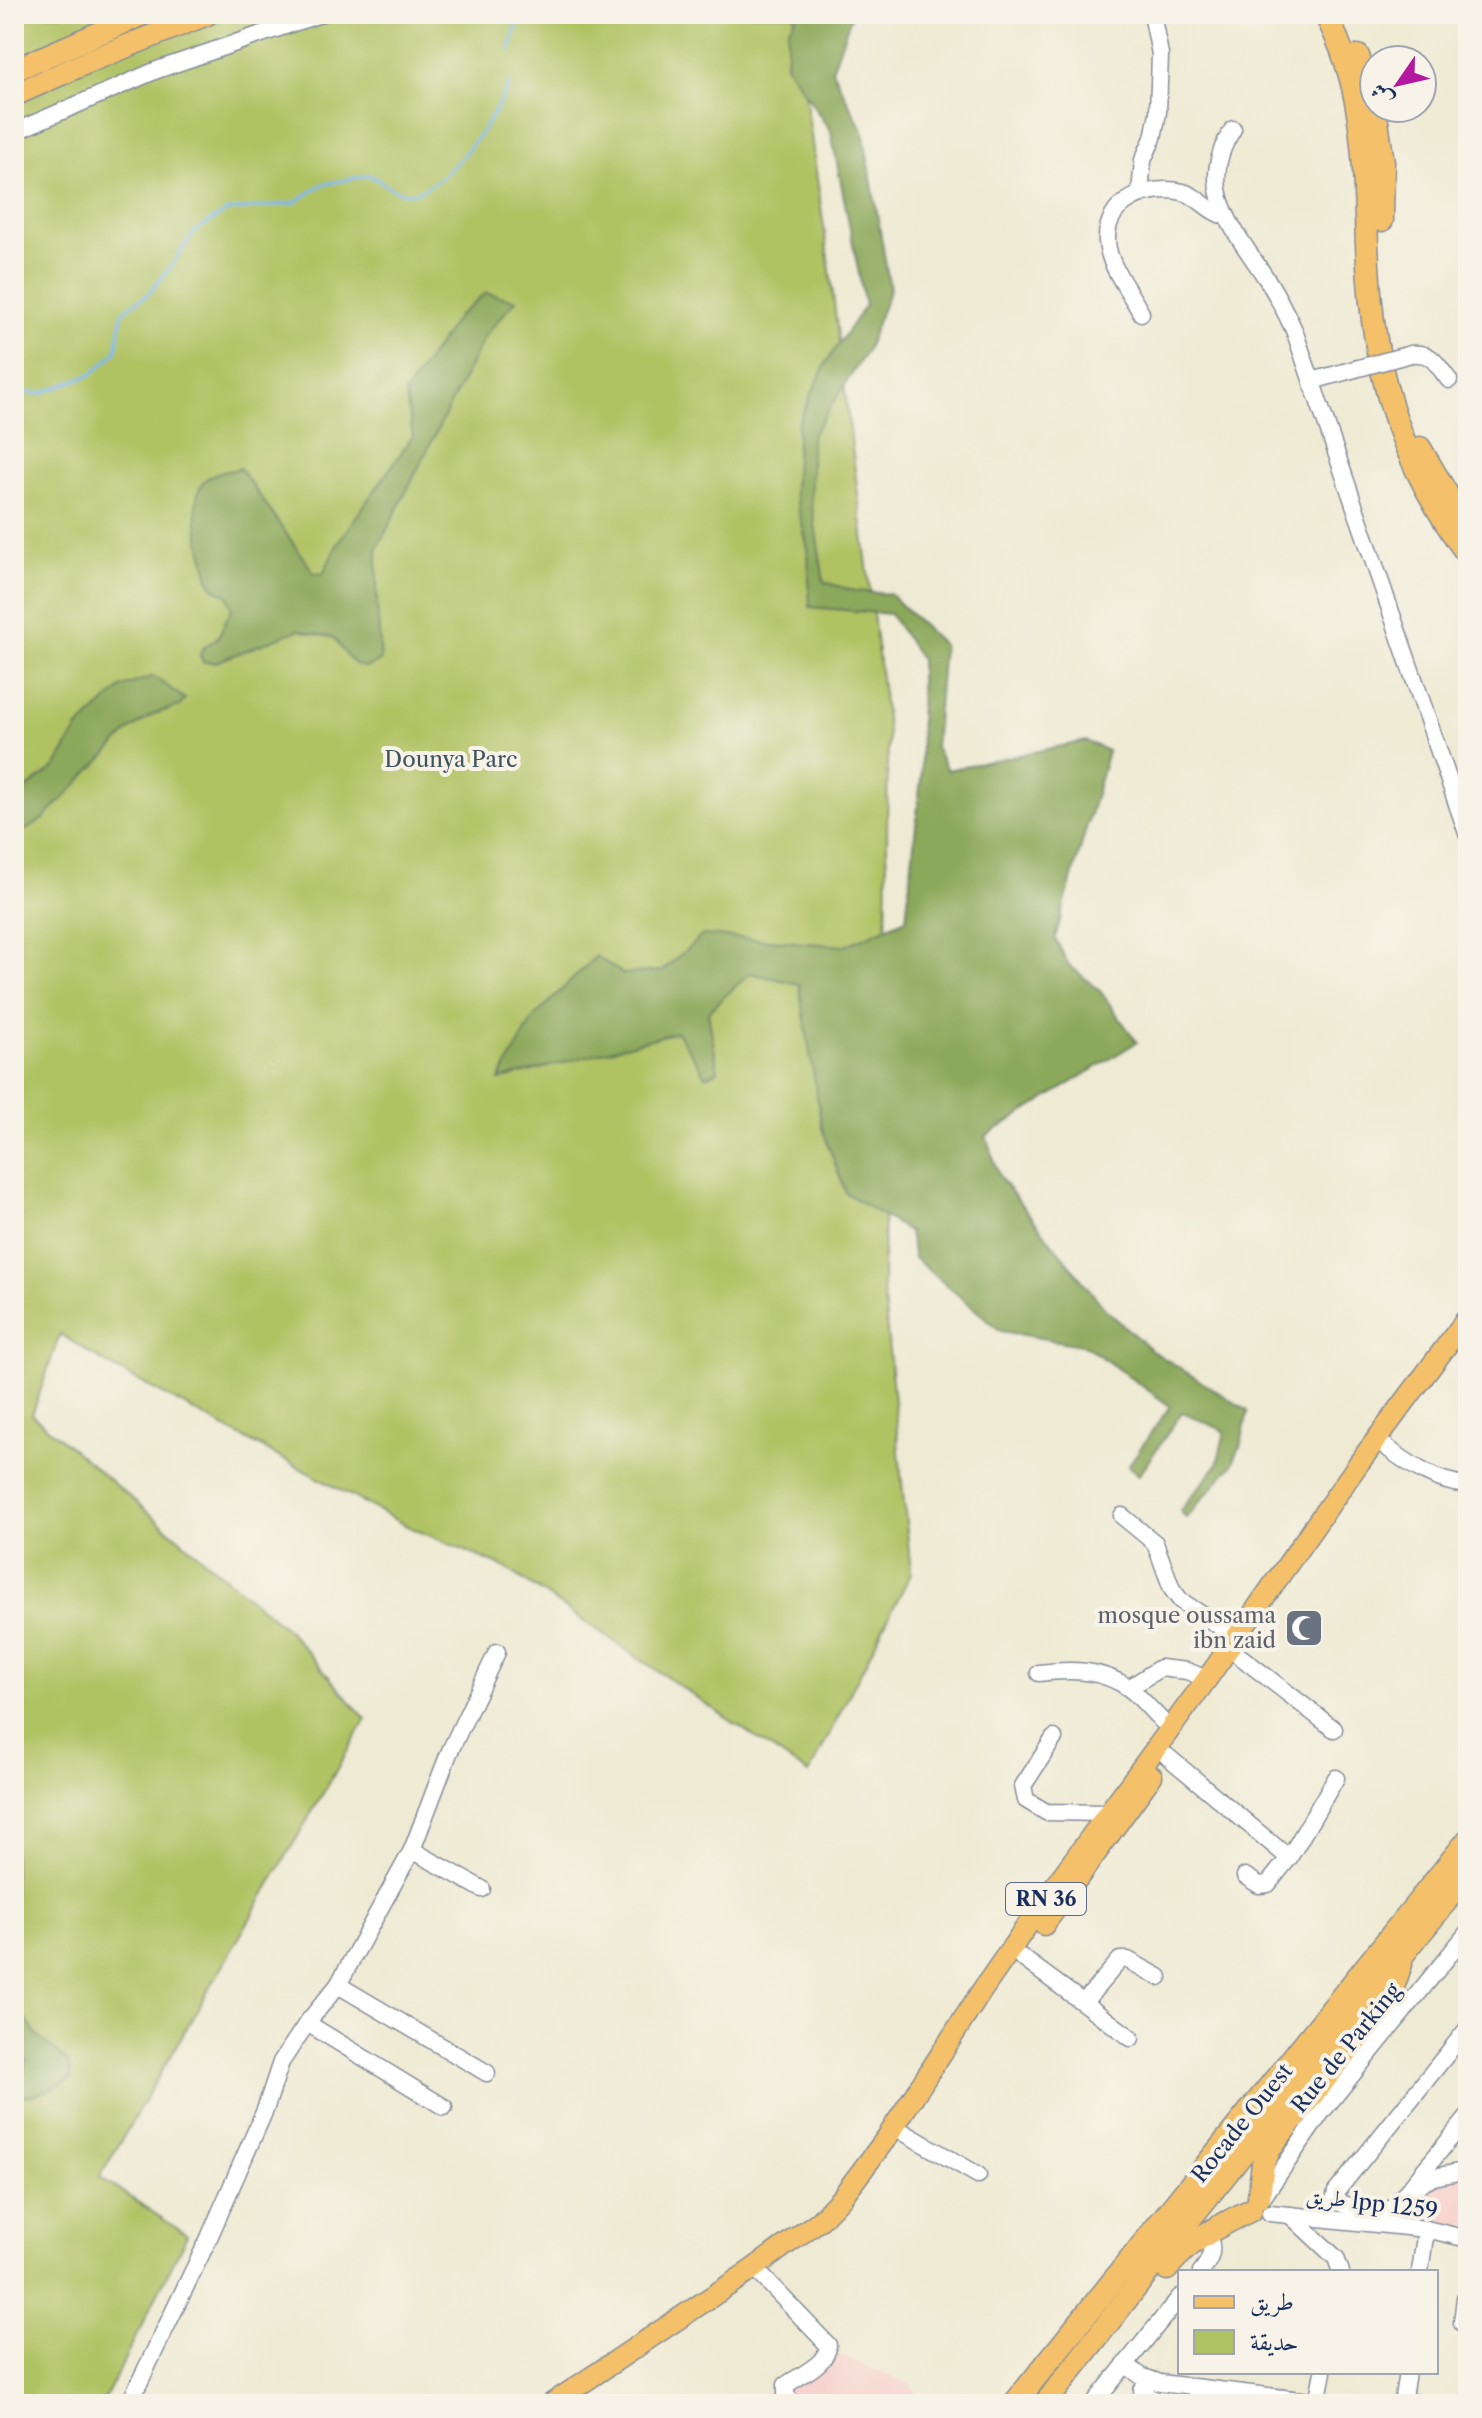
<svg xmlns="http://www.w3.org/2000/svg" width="1482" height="2418" font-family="'Libre Caslon Text',Amiri,serif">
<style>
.built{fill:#f7d0cd}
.green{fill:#b1c264;stroke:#667861;stroke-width:2}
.forest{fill:#8ca85a;stroke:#546c5c;stroke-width:2}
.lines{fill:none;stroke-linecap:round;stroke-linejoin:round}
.stream{stroke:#7abaef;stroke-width:3}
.minor-casing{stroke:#858c98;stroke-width:19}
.major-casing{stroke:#858c98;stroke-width:23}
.highway-casing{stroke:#858c98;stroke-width:25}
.minor{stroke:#fff;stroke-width:16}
.major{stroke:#f4c16a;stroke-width:20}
.highway{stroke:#f4c16a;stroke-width:22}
.minor-bridge-casing{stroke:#858c98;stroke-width:19;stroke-linecap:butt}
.minor-bridge{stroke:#fff;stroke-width:16}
.labels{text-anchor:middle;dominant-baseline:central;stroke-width:8;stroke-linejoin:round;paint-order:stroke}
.shield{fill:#f7f3e8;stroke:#5d6a87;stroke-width:2}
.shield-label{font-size:20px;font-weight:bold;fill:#1b2f5e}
.park-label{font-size:22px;fill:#405460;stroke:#f7f3e8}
.worship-label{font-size:22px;fill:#5b616d;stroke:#f7f3e8;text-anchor:end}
.street-label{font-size:22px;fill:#1b2f5e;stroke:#f7f3e8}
</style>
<rect width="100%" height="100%" fill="#f7f3e8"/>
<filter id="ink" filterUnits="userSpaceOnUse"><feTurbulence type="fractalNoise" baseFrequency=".0125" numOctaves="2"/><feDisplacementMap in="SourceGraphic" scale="16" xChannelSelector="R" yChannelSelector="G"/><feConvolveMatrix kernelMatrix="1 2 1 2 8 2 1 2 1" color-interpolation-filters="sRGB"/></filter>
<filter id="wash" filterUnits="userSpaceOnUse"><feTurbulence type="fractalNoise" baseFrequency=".006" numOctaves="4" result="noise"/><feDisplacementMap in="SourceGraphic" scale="32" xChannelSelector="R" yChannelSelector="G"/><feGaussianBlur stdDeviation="1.8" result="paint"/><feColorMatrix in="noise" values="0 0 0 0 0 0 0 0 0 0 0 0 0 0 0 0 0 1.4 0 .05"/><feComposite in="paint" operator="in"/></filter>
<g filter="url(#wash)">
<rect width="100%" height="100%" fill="#efead3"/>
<g class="built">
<polygon points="1452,2167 1468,2169 1468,2229 1411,2223 1411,2209"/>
<polygon points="833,2353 908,2383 928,2404 795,2404 784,2388"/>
</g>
<polygon class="green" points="14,14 794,14 830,271 888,734 883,1290 911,1573 809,1774 506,1568 407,1526 107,1364 60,1334 32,1415 287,1629 366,1719 100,2177 187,2235 102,2404 14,2404"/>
<g class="forest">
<polygon points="798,14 852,14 832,70 863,131 890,289 866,352 811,437 811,500 824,582 855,591 890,594 943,645 935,747 947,770 1086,741 1108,751 1055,938 1068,964 1100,991 1137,1042 986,1136 1000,1178 1105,1309 1151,1350 1248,1411 1241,1444 1232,1465 1186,1518 1180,1511 1217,1465 1225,1431 1182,1412 1139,1475 1128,1466 1170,1406 1086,1346 1001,1331 914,1258 909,1232 846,1193 822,1128 799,984 750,973 708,1012 718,1071 706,1076 677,1032 499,1080 534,1017 596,956 623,974 662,971 703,935 845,946 906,919 921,778 920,659 890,614 810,607 808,549 794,491 798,423 826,363 865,305 831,132 786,65 788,30"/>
<path d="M486,293L516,300L486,334L377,549V606L381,660C358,679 346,655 334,638L298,630L216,662H203L200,655L202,649L218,637L232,608L227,595L215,589L209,580C204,555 183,494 209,477C217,472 231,471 240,468L314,573L323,574L339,541L413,436L405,393L458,316Z"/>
<polygon points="153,676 185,699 180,706 154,714 130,730 43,819 14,838 14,798 55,767 78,728 122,687"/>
<polygon points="14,2003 37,2035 68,2062 72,2079 33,2096 21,2096 15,2084 27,2060 14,2041"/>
</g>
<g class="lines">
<g class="stream">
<polyline points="510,51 519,14"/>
<path d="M14,391L39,394L92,374L116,352L123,311L148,294L169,269L194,232L227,211L294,203L321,185L369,175C383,181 392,193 409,193C445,191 498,114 509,83"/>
</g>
</g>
</g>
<g filter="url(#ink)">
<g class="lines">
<g class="minor-casing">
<g id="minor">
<path d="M1233,129C1195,186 1232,227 1264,275C1276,292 1285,311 1294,330L1468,836"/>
<polyline points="14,132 157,70 320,14"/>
<polyline points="1140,193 1143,160 1153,138 1158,113 1160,54 1153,19"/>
<path d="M1141,313C1130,292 1108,265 1107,241C1105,200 1150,184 1183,192C1199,196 1208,212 1225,216"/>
<path d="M1411,354C1433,352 1436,364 1449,380"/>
<polyline points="1312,381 1355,369"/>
<path d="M1386,1447C1410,1465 1437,1483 1468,1485"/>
<polyline points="1122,1516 1155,1543 1172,1589 1181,1601 1236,1637"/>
<polyline points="1237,1654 1334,1729"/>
<path d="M1039,1673C1071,1669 1103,1669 1130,1689C1145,1701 1156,1717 1171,1729"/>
<polyline points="1129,1688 1160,1668 1187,1671 1207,1679"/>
<polyline points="1054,1738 1023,1786 1026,1800 1046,1812 1107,1813"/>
<polyline points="1167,1756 1289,1858"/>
<polyline points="412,1850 482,1889"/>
<polyline points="1245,1876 1259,1885 1268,1884 1289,1858 1336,1778"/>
<polyline points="1021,1957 1131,2038"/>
<polyline points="338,1985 487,2073"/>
<polyline points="1084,2002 1120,1960 1128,1960 1159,1977"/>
<polyline points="307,2023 444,2107"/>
<polyline points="1468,2028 1336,2192 1334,2201 1375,2215 1387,2215 1468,2117"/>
<polyline points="903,2132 978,2175"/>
<polyline points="1413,2188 1434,2177 1468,2170"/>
<polyline points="1263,2197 1321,2113 1468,1932"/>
<polyline points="1270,2213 1426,2229 1468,2239"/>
<polyline points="1290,2215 1336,2258 1341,2272"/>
<path d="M1201,2272C1211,2259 1216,2248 1206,2233"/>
<polyline points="1420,2272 1426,2229"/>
<path d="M763,2277L828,2345C828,2364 800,2375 786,2385V2395L793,2404"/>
<polyline points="1468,2298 1465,2298 1462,2323 1468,2324"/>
<polyline points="1125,2364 1141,2376 1160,2383 1334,2404"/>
<polyline points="1150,2380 1142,2390 1152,2399 1183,2404"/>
<polyline points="1403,2401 1423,2404"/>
<polyline points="1095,2402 1180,2297"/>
<polyline points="1317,2402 1323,2372"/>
<polyline points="129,2404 208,2240 265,2110 281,2062 307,2023 338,1985 412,1850 449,1753 497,1652"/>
<polyline points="1402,2404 1407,2372"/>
</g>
</g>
<g class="major-casing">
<g id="major">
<polyline points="1044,1925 1152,1776"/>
<polyline points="551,2404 750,2271 819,2221 842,2197 888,2136 983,1989 1056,1884 1207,1679 1359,1463 1468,1317"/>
</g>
</g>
<g class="highway-casing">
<g id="highway">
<path d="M1325,14C1372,99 1362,187 1369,280C1376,385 1406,470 1468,555"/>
<polyline points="1358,56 1374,104"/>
<polyline points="14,70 143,14"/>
<polyline points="14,95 90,61 207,14"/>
<polyline points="1375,108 1383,162 1382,220"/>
<polyline points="1420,448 1468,530"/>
<polyline points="1259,2197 1263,2163 1272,2145 1389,1999 1401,1964"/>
<path d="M1167,2269C1188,2240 1220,2226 1251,2210"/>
<polyline points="1014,2404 1468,1840"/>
<polyline points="1045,2404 1164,2251 1468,1874"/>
</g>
</g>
<use href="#minor" class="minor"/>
<use href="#major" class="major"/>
<use href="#highway" class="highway"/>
<g class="minor-bridge-casing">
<polyline id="minor-bridge" points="1355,369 1411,354"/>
</g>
<use href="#minor-bridge" class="minor-bridge"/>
</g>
</g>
<defs>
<g id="mosque-square" transform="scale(2)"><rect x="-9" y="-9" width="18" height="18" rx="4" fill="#6b7280" stroke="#f7f3e8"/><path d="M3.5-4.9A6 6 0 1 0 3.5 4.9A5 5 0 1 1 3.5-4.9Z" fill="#fff"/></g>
</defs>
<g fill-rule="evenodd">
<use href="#mosque-square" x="1304" y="1628"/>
</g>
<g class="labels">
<rect class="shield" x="1006" y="1883" width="80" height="32" rx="6"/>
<g class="shield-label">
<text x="1046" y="1899">RN 36</text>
</g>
<g class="park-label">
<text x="451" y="759">Dounya Parc</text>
</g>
<g class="worship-label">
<text x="1276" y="1615">mosque oussama<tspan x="1276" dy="25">ibn zaid</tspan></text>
</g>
<g class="street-label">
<text transform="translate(1346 2048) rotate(-51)">Rue de Parking</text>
<text transform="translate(1242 2123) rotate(-51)">Rocade Ouest</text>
<text transform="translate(1372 2203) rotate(7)">طريق lpp 1259</text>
</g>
</g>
<rect width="1482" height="2418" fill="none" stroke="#f7f3e8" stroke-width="48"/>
<rect x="1178" y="2270" width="260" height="104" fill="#f7f3e8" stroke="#9fa5b1" stroke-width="2"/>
<rect x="1194" y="2296" width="40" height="12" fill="#f4c16a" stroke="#9fa5b1" stroke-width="2"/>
<text x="1250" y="2310" font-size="24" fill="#1b2f5e">طريق</text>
<rect x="1194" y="2330" width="40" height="24" fill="#b1c264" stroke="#9fa5b1" stroke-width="2"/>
<text x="1250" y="2350" font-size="24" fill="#1b2f5e">حديقة</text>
<g transform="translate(1398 84) rotate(236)"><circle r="38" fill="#f7f3e8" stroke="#9fa5b1" stroke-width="2"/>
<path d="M0-6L14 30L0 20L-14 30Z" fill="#b5179e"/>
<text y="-12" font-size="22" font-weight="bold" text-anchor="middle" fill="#1b2f5e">ش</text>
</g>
</svg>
